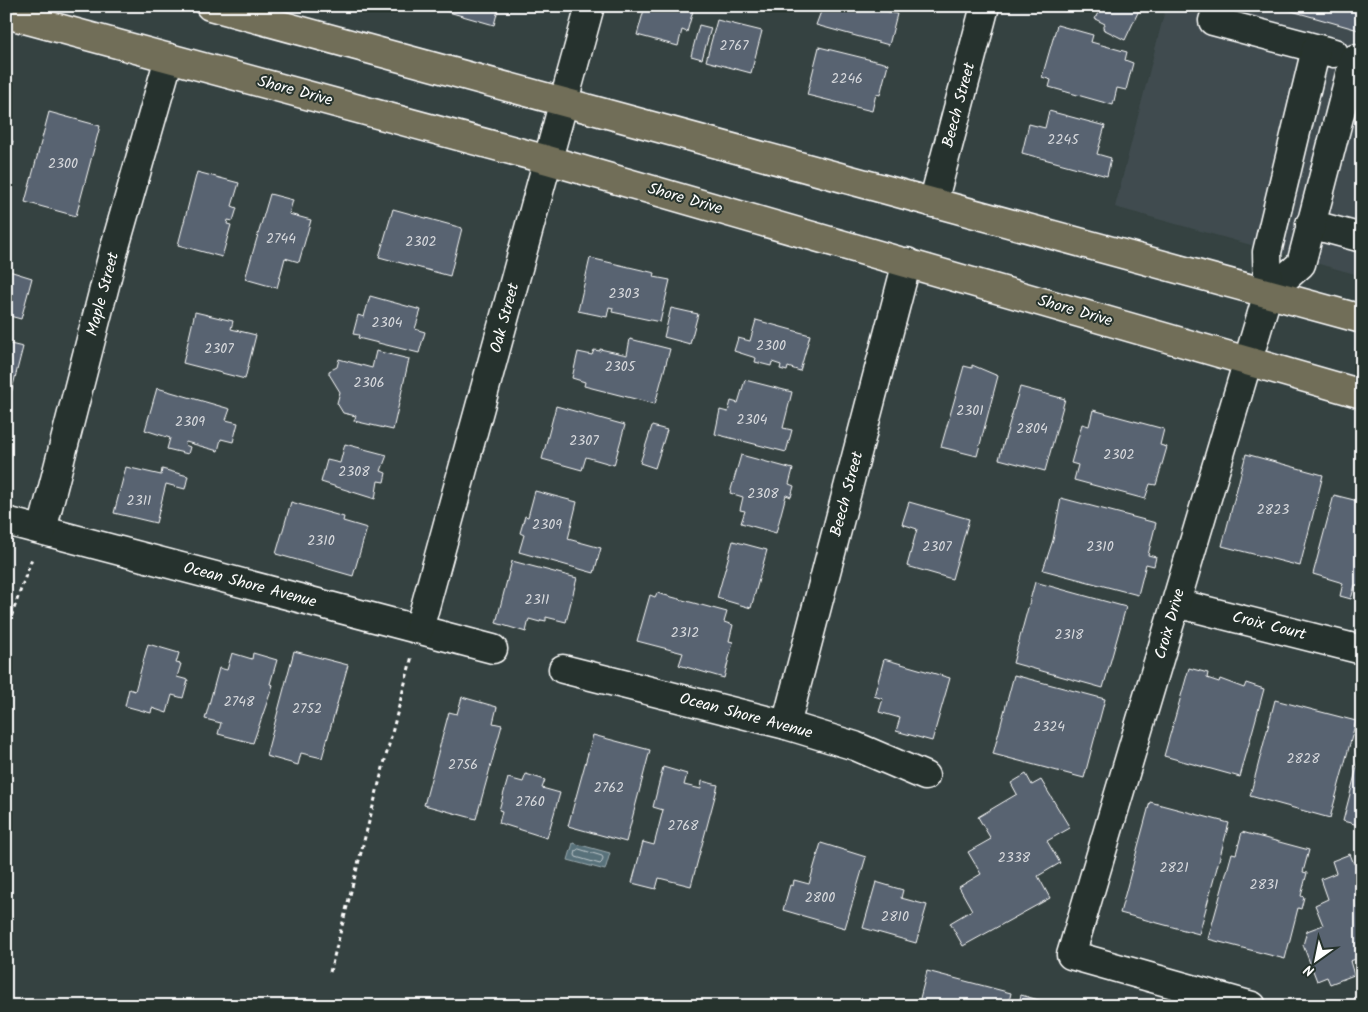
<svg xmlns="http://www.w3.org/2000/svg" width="1368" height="1012" font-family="Kalam,sans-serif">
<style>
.built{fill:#404c4f}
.water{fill:#58717a;stroke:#9baaaf}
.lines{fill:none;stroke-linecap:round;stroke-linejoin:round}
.shore{stroke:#bcc6ca;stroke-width:1}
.building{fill:#596471;stroke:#fff}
.minor-casing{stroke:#fff;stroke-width:31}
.highway-casing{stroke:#fff;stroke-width:31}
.path{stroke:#fff;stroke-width:3;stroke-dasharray:4 4;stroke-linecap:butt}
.minor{stroke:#26332d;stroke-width:28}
.highway{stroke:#716e59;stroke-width:28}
.labels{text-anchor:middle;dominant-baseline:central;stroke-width:4;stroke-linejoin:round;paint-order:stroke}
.number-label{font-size:14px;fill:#d6d8dc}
.street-label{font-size:16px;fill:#fff;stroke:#26332d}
</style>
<rect width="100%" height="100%" fill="#354241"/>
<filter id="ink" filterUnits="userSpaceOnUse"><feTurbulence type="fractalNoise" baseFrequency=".02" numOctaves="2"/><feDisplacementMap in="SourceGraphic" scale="10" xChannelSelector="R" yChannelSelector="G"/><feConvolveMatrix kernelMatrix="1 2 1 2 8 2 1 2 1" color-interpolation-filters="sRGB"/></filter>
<g filter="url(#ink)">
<polygon class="built" points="1166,6 1362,6 1362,276 1115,207"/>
<polygon class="water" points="573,843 610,853 605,870 568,860"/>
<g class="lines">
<polygon class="shore" points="579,849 602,856 603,858 602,862 600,864 576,857 575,855 576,851"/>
</g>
<g class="building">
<polygon points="446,6 499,6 494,25 445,11"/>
<polygon points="645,6 694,7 687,32 682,30 678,46 637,35"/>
<polygon points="823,6 883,6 881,10 897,14 889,45 816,25"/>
<polygon points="1101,6 1141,6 1125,40 1103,29 1105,24 1095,19"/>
<polygon points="1274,6 1362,6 1362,31"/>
<polygon points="717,20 762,31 751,73 706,61"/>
<polygon points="699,25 711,28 702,59 691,56"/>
<polygon points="1057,25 1093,35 1091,42 1127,52 1125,60 1133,63 1126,90 1117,88 1113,105 1049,87 1051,80 1042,77"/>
<polygon points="819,47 888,64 880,95 876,94 872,111 807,95"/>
<polygon points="1049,111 1105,126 1097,154 1111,158 1107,176 1022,153 1029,124 1045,128"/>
<polygon points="49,112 100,126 76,216 25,202"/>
<polygon points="6,125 10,126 6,139 13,141 6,168"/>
<polygon points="197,172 239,183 232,206 237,208 233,221 228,220 227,224 231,225 222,257 178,245"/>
<polygon points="270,194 293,200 289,214 311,220 299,262 285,258 277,288 245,279"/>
<polygon points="393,209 462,228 450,276 379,257"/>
<polygon points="590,258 655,273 654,277 670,280 660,322 612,312 613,308 609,307 607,317 578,311"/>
<polygon points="6,270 32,278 21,319 6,315"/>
<polygon points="370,296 421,310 415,329 425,332 419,353 358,338 359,335 353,334 358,315 364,317"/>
<polygon points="671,308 698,314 690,344 664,337"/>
<polygon points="195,312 233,321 231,329 256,335 245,379 183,363"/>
<polygon points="756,320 810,335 800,371 788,367 787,371 780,369 781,365 772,362 771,366 755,362 756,358 734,351 738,338 750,341"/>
<polygon points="630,339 670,349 655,404 584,386 585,382 572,378 578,352 592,355 594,350 600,351 600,349 627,355"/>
<polygon points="6,343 23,347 8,405 6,404"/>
<polygon points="376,351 409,359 393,430 354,421 356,416 343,413 337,403 340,392 329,374 329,371 337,367 339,359 372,368"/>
<polygon points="972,365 998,376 977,456 941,447 964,366 972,368"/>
<polygon points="745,380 792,392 783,428 792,430 786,452 715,434 720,410 728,412 731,401 738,403"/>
<polygon points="1020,387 1065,399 1045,471 999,459"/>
<polygon points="157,388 230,409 226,420 238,423 233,442 221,439 218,451 186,442 185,445 190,447 188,454 167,449 170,438 145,430"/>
<polygon points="556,406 625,425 614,465 586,457 582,470 542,459"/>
<polygon points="1093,410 1164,429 1160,445 1167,447 1156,485 1150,484 1145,499 1074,480 1078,465 1071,463 1082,424 1089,426"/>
<polygon points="652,426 667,430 655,468 640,463"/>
<polygon points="345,444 387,455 381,471 386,473 384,482 378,481 375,499 321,482 327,460 340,463"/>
<polygon points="1246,454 1323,475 1300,566 1222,546"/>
<polygon points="741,455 793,469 789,484 794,486 791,497 786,495 776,533 741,523 745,511 740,510 743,497 730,493"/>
<polygon points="126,467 161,475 162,469 188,476 185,489 166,484 156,523 114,513"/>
<polygon points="535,491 577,502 568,539 601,548 594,573 519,552 524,535 520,533 525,516 528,517"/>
<polygon points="1334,495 1362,502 1362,587 1355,585 1351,599 1340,596 1343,583 1313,574"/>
<polygon points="1061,498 1156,523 1148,555 1156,557 1154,566 1146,564 1138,595 1043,570 1053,540"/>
<polygon points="291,502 344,517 343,521 367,528 353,576 276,554"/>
<polygon points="909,502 969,519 952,579 907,566 917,529 902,524"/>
<polygon points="733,541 767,550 751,608 717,598"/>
<polygon points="512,561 577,578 566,622 546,617 546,621 541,620 540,622 529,619 526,632 496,623"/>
<polygon points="1035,582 1126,607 1103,688 1013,663"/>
<polygon points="657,593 727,612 724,622 733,625 729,641 733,642 724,678 679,665 683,653 637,641 650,595 655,597"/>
<polygon points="148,644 179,653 176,663 181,664 177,677 188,680 183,698 172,695 167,713 152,708 151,713 125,706 129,689 135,691"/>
<polygon points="294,651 348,665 322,758 301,753 298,765 266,756"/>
<polygon points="232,653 252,659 253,653 277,660 270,684 273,685 253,743 218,734 221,723 205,719 219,668 227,670"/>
<polygon points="884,659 950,678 932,741 896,731 900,718 879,712 883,699 874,696"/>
<polygon points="1189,668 1208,673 1207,678 1219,682 1220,679 1244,688 1246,683 1264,689 1240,777 1164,756"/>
<polygon points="1014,675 1105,699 1084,778 993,754"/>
<polygon points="462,697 497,707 493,723 502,725 476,819 424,805 449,712 457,714"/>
<polygon points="1275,700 1356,721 1330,818 1250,796"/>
<polygon points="593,735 650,750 626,842 568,826"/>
<polygon points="1362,748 1362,826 1343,821"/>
<polygon points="663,767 687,774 684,785 701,789 702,781 718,785 691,886 659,878 656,889 632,883 643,842 654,845 663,810 653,807"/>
<polygon points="526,774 545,780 542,788 560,793 547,838 499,823 502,811 499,810 508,778 523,782"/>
<polygon points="1026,774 1032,785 1041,780 1070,828 1047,841 1060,863 1038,876 1050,898 963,946 950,923 972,910 959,887 981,874 968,852 991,839 978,817 1017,794 1011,783"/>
<polygon points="1150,802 1229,823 1199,934 1120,913"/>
<polygon points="1242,832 1309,850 1303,872 1307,873 1301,896 1304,897 1301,909 1298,908 1285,959 1208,939 1232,853 1236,854"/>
<polygon points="821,843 866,857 845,928 783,910 790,885 793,886 794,880 809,884"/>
<polygon points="1350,854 1354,864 1362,860 1362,957 1350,961 1354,975 1330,984 1327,977 1317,981 1303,945 1307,931 1323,925 1315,905 1328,899 1321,879 1336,873 1332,861"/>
<polygon points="876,882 903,890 901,898 927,905 916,943 863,928"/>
<polygon points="927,971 1011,993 1008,1006 918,1006"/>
<polygon points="1021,995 1060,1006 1018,1006"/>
</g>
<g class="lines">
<g class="minor-casing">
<g id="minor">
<polyline points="1218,6 1213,21 1334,53"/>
<polyline points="933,203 985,6"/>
<polyline points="1310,224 1362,238"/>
<polyline points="1268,293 1301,264 1354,59"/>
<polyline points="6,521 493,649"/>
<polyline points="42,530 114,250 169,58"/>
<polyline points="1176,603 1362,650"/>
<polyline points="419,629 590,6"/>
<polyline points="563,669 786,725 855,746 925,776"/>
<polyline points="786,725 907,262"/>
<polyline points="1252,1006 1071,955 1268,293 1267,252 1316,49"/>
</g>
</g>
<g class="highway-casing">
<g id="highway">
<polyline points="210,6 1362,319"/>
<polyline points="6,14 548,160 1362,394"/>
</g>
</g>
<g class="path">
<polyline points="6,631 32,558"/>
<polyline points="330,972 412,656"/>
</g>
<use href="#minor" class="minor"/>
<use href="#highway" class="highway"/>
</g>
</g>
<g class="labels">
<g class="number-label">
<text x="734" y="46">2767</text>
<text x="847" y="79">2246</text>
<text x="1063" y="140">2245</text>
<text x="63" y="164">2300</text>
<text x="281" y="239">2744</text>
<text x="421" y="242">2302</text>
<text x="624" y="294">2303</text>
<text x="387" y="323">2304</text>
<text x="771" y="346">2300</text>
<text x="219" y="349">2307</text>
<text x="620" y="367">2305</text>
<text x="369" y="383">2306</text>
<text x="970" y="411">2301</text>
<text x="752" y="420">2304</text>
<text x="190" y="422">2309</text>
<text x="1032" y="429">2804</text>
<text x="584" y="441">2307</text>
<text x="1119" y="455">2302</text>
<text x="354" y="472">2308</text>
<text x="763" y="494">2308</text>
<text x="139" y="501">2311</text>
<text x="1273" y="510">2823</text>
<text x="547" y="525">2309</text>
<text x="321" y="541">2310</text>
<text x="937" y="547">2307</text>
<text x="1100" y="547">2310</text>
<text x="537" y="600">2311</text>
<text x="685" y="633">2312</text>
<text x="1069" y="635">2318</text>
<text x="239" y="702">2748</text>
<text x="307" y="709">2752</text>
<text x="1049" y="727">2324</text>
<text x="1303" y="759">2828</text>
<text x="463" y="765">2756</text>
<text x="609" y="788">2762</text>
<text x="530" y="802">2760</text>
<text x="683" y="826">2768</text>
<text x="1014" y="858">2338</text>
<text x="1174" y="868">2821</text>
<text x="1264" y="885">2831</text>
<text x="820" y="898">2800</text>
<text x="895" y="917">2810</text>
</g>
<g class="street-label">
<text transform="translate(295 91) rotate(15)">Shore Drive</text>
<text transform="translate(959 105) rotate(-75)">Beech Street</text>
<text transform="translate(685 199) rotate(16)">Shore Drive</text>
<text transform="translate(103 294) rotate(-75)">Maple Street</text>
<text transform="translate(1075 311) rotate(16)">Shore Drive</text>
<text transform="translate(505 318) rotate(-75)">Oak Street</text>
<text transform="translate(847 494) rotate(-75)">Beech Street</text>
<text transform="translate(250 585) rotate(15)">Ocean Shore Avenue</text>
<text transform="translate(1170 624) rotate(-74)">Croix Drive</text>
<text transform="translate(1269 626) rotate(14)">Croix Court</text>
<text transform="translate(746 716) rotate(15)">Ocean Shore Avenue</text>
</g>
</g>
<rect width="1368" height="1012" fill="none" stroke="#26332d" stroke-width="25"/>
<rect x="12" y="12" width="1343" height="987" fill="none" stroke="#fff" stroke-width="2" filter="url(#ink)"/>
<g transform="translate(1316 960) rotate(213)" stroke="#26332d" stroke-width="4" paint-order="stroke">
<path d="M0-4L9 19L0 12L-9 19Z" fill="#ffffff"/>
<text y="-8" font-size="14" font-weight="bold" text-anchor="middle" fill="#ffffff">N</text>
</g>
</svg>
